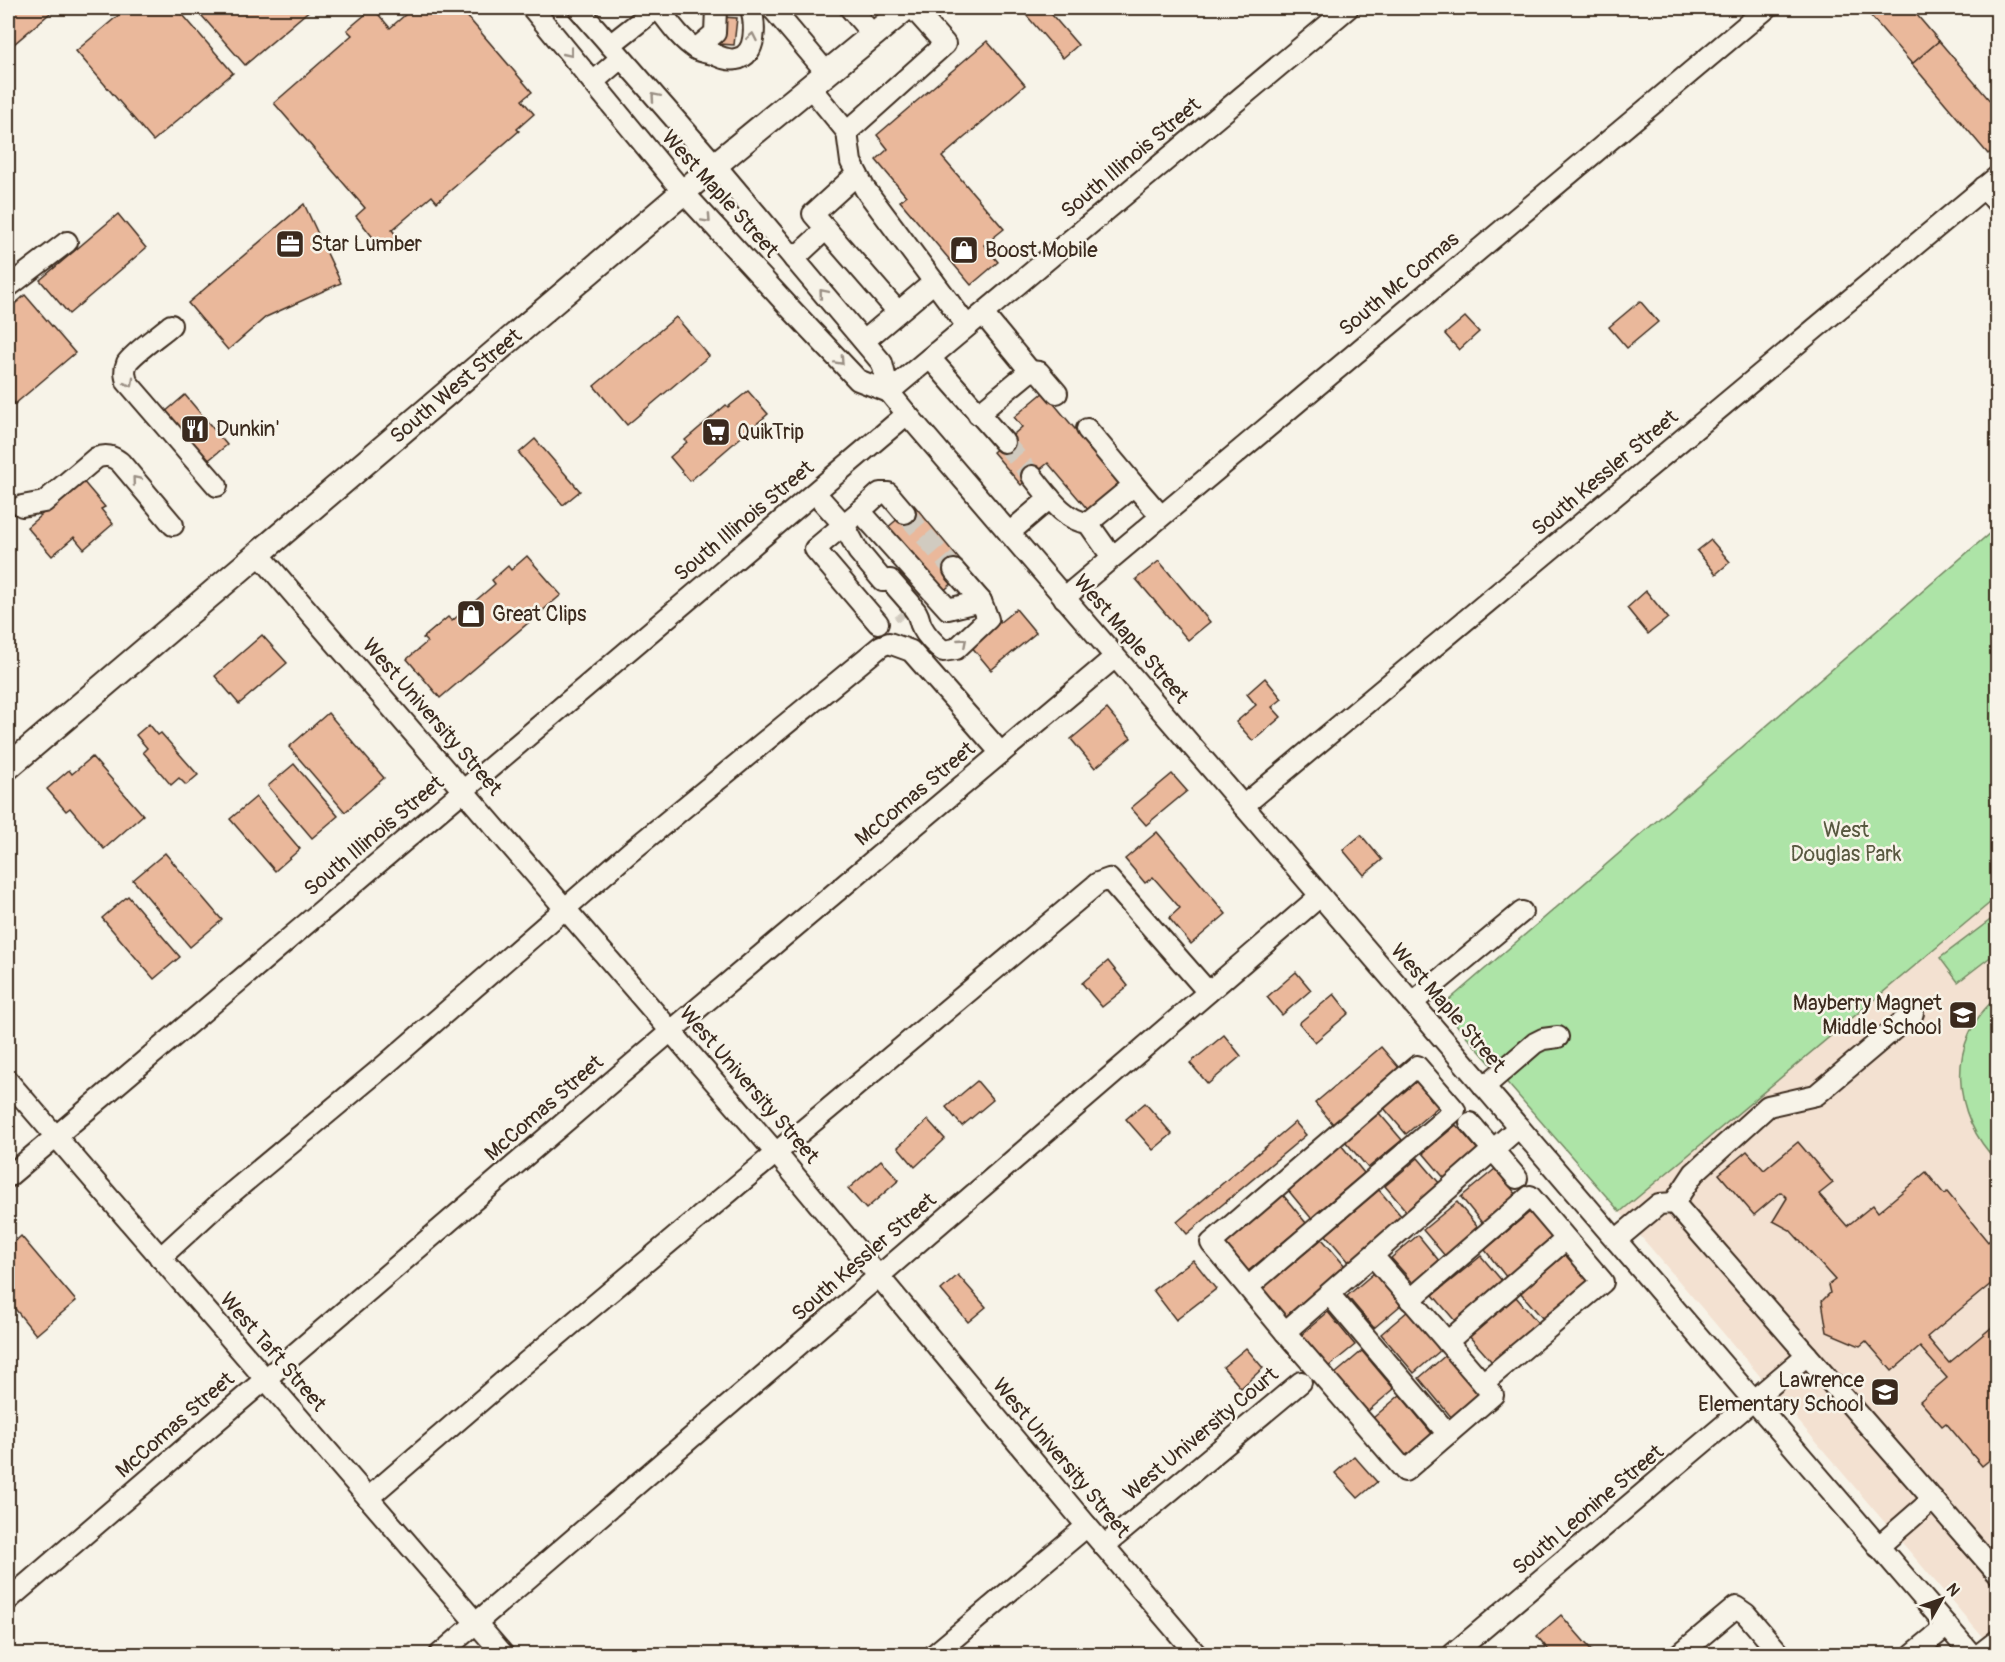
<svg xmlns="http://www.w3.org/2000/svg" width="2005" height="1662" font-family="Pangolin,sans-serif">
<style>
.built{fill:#f3e1d1}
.green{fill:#ade4a7;stroke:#748762;stroke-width:1.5}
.building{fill:#eab89b;stroke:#3b2a1e;stroke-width:1.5}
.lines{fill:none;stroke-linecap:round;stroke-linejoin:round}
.minor-tunnel{stroke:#d1cbc0;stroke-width:20;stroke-dasharray:20 10;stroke-linecap:butt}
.minor-casing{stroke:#3b2a1e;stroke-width:24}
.major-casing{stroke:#3b2a1e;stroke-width:28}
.minor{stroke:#f7f3e8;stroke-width:20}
.major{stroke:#f7f3e8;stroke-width:24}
.oneway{stroke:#998e83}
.labels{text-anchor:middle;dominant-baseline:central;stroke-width:5;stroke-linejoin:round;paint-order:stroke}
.street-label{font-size:21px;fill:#3b2a1e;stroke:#f7f3e8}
.poi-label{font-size:21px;fill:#3b2a1e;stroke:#f7f3e8;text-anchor:start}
.park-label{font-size:21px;fill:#585840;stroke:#f7f3e8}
</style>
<rect width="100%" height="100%" fill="#f7f3e8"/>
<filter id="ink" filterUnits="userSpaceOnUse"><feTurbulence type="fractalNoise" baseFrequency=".0167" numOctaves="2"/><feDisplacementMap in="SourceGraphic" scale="12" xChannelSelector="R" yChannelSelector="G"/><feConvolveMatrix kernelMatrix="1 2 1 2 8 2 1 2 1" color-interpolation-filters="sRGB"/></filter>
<g filter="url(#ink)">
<polygon class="built" points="1997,897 1997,1654 1620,1212"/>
<g class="green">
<polygon points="1997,527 1997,897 1620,1212 1441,1007"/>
<polygon points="1997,915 1997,952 1958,982 1940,958"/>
<path d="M1997,997V1161C1952,1116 1945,1041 1997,997Z"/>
</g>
<g class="building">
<polygon points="8,8 56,8 8,49"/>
<polygon points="127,8 177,8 233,73 153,141 76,51"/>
<polygon points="195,8 312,8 245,65"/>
<polygon points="373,8 390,28 413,8 460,8 532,92 522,100 534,114 517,129 519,131 437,202 432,196 392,230 397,236 382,249 356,216 365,208 274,103 352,35 347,30"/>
<polygon points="1023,8 1046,8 1078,45 1063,58 1021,9"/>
<polygon points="1864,8 1911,8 1939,41 1912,64"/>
<polygon points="722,17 737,18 734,45 719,44"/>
<polygon points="987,41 1025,85 942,157 1004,229 984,245 998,262 971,285 900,201 906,196 876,160 888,149 877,135"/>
<polygon points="1939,41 1998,110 1998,146 1988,154 1912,64"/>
<polygon points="304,204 341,283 266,317 228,350 188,303"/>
<polygon points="118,214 146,248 69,314 40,280"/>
<polygon points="25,295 75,353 15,404 8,395 8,310"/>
<polygon points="1640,301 1658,322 1627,348 1609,327"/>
<polygon points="676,317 709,356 627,425 594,386"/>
<polygon points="1465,317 1479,332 1459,350 1445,334"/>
<polygon points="748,391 768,414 690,481 670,457 687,442 685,440 726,405 728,407"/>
<polygon points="1044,392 1121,484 1089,511 1048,463 1021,485 993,452 1022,427 1014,417"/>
<polygon points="185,395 227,445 205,463 164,413"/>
<polygon points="535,439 580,491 563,505 519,453"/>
<polygon points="82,480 105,507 101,509 113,524 84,549 74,537 52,556 27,527"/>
<polygon points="914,505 963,564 949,575 955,581 941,593 887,528"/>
<polygon points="1711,540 1730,562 1716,574 1697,551"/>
<polygon points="527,556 561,595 440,698 407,659 427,642 423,638 448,617 452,621 495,584 492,580 508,566 511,570"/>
<polygon points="1159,561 1210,622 1188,640 1136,579"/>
<polygon points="1646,591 1668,618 1648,634 1627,608"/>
<polygon points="1016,609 1036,633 991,670 971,646"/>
<polygon points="262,635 287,663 239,704 215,676"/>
<polygon points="1265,678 1282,699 1272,707 1281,717 1253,741 1236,722 1256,705 1247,694"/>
<polygon points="1107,709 1131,738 1095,768 1071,739"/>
<polygon points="328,713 384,778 345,812 289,747"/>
<polygon points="149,724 158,735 161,733 198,775 186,785 179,778 171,785 143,752 147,748 136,735"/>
<polygon points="92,757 143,815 104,849 70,808 66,811 47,789 69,770 72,774"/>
<polygon points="294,764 338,816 312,838 268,786"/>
<polygon points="1172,774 1187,791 1146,825 1131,808"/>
<polygon points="256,797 300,849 275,871 230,819"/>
<polygon points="1157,832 1226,914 1191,944 1169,918 1180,908 1153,877 1145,883 1125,859"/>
<polygon points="1361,835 1382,860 1364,875 1343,850"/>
<polygon points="165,853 222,920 190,947 133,880"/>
<polygon points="128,896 180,957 154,979 102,918"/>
<polygon points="1108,961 1128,986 1102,1007 1082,983"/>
<polygon points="1296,972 1311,990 1282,1015 1267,997"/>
<polygon points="1334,994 1349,1013 1315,1042 1299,1023"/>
<polygon points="1224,1035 1241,1056 1208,1084 1190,1063"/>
<polygon points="1381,1047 1400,1069 1334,1125 1315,1103"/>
<polygon points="1418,1080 1439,1106 1406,1134 1384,1108"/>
<polygon points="977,1081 993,1100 962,1126 946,1107"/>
<polygon points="1145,1103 1172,1134 1153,1150 1126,1119"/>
<polygon points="1379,1113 1402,1140 1368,1168 1345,1141"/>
<polygon points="928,1120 945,1139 915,1167 898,1147"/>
<polygon points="1295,1122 1306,1135 1187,1234 1177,1222"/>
<polygon points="1456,1125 1479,1151 1445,1179 1423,1153"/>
<polygon points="1798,1142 1833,1183 1819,1194 1847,1226 1873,1205 1878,1212 1926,1172 1944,1194 1947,1192 1988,1242 1991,1239 1998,1248 1998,1278 1927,1337 1949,1363 1998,1322 1998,1453 1982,1466 1946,1423 1942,1426 1920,1401 1947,1378 1920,1347 1892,1371 1866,1341 1860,1346 1827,1332 1822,1301 1830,1293 1828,1285 1835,1280 1790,1230 1773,1221 1787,1198 1781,1192 1754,1215 1719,1174 1747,1151 1764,1170"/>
<polygon points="1341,1145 1364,1173 1311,1218 1288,1190"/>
<polygon points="1418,1158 1440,1184 1407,1212 1385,1186"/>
<polygon points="881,1160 899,1180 866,1209 848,1189"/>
<polygon points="1495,1169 1517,1195 1483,1224 1461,1197"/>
<polygon points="1379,1190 1402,1217 1349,1262 1326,1235"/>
<polygon points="1283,1195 1306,1223 1247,1272 1224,1245"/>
<polygon points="1457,1202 1479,1229 1446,1257 1423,1230"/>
<polygon points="1531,1211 1554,1238 1507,1278 1485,1250"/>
<polygon points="1418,1235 1440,1262 1414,1284 1391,1258"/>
<polygon points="21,1236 76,1301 36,1335 8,1300 8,1248"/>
<polygon points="1322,1239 1345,1266 1285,1317 1262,1289"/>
<polygon points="1567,1253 1589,1280 1543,1319 1520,1292"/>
<polygon points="1481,1256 1503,1282 1456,1322 1433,1295"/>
<polygon points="1193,1260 1216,1289 1176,1320 1153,1290"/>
<polygon points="1374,1273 1401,1305 1374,1328 1347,1296"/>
<polygon points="958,1275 986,1307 968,1322 941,1290"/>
<polygon points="1516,1297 1538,1323 1492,1362 1469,1336"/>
<polygon points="1408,1311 1441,1350 1414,1373 1381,1334"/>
<polygon points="1328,1312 1355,1345 1328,1367 1301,1335"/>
<polygon points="1246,1348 1263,1368 1241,1388 1223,1367"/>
<polygon points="1362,1351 1394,1389 1367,1412 1335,1374"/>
<polygon points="1446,1355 1479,1395 1452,1418 1419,1378"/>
<polygon points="1400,1395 1433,1435 1406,1457 1373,1418"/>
<polygon points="1354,1456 1377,1482 1358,1498 1335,1473"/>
<polygon points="1561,1615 1595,1654 1552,1654 1537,1636"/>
</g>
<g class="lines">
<g class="minor-tunnel">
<polyline points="1004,442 1032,476"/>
<polyline points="905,513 954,570"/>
<polyline points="902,611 906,616"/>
</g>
<g class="minor-casing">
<g id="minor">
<polyline points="532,8 683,192 789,307 858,380 889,392"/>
<polyline points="578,8 715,165 882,363 889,392 907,414 1971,1654"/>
<path d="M658,8C669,22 680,39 696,49C700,52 708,53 713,54C720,57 728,61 736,59C758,56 755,23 751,8"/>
<polyline points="772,8 827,73"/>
<polyline points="850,8 873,35"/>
<polyline points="610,45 657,8"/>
<polyline points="696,49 715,33 716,8"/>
<polyline points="593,82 621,58"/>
<polyline points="810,87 847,132 945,44 913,8"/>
<polyline points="847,132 851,162 865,189 967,326"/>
<polyline points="857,174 813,214 898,312"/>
<polyline points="1984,187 1998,204"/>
<polyline points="794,259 826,229"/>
<polyline points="8,287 67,242"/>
<path d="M171,325C161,334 133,353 127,363C124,370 125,375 127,382L217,486"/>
<polyline points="864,341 934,282"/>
<polyline points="930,358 1004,442"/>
<polyline points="1030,371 1039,372 1057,393"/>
<polyline points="889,392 1348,8"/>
<polyline points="978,414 1030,371 983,314"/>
<path d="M1032,476C1047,494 1064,521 1088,523L1134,485L1087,429"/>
<polyline points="1134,485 1161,516"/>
<polyline points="815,493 844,525 858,551 883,581 890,580 911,604"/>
<path d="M22,506L44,502L96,458C106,454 112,456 120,462L173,525"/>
<polyline points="860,511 880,493 888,493 905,513"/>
<polyline points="1088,523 1112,557"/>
<polyline points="1009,533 1050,498"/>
<polyline points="258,553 776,1153 1087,1526 1196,1654"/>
<polyline points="1064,598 1767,8"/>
<path d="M914,609C920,615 918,620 922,627C927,637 935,644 943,651L956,649L988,619L981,601L954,570"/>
<polyline points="878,623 815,549 860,511 948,609 981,601"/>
<polyline points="1243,806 1998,176"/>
<polyline points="1412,1003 1522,912"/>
<polyline points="8,1081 503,1654"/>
<polyline points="1484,1087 1535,1043 1543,1039 1558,1037"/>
<polyline points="1470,1123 1517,1178"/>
<polyline points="8,1177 907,414"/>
<polyline points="1674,1203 1694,1173 1768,1106 1816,1095 1913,1013"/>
<polyline points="1373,1256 1493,1395 1405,1471 1285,1332 1519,1127"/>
<polyline points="160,1258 222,1201 384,1066 630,852 881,646 889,643 911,651 1001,753"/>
<polyline points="1248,1287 1455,1110 1417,1066 1211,1243 1285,1332"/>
<polyline points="1329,1294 1448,1434"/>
<polyline points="1410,1300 1530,1196 1603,1282 1483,1383"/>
<polyline points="1447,1342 1566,1239"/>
<polyline points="1807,1355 1998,1574"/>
<polyline points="368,1498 505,1380 1098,883 1109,879 1208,992"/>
<polyline points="1104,1546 1301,1382"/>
<polyline points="1878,1547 1933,1499"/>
<polyline points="8,1600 671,1031 1115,657"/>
<polyline points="440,1654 1320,896"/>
<polyline points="935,1654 1087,1526"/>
<polyline points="1453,1654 1807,1355 1674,1203 1659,1204 1616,1240"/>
<polyline points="1680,1654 1736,1607 1746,1614 1780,1654"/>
<polyline points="1913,1654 1947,1626"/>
<polyline points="1980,1654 1998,1640"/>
</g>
</g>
<g class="major-casing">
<g id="major">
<path id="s1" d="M8,767L715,165L906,8"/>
</g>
</g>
<use href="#minor" class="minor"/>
<use href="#major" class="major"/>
</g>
<defs><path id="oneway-chevron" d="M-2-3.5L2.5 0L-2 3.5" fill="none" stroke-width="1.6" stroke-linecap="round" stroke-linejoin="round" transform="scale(1.5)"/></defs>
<g class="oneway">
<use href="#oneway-chevron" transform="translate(752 37) rotate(-79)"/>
<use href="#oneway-chevron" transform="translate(569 53) rotate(51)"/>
<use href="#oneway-chevron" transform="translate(655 97) rotate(-131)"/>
<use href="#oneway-chevron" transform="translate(707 219) rotate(47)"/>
<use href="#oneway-chevron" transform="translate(823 293) rotate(-130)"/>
<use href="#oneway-chevron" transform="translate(840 361) rotate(47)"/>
<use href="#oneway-chevron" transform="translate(130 383) rotate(60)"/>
<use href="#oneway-chevron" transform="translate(136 480) rotate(-130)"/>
<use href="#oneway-chevron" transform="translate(963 642) rotate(-41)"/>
</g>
</g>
<defs>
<g id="office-square" transform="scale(1.5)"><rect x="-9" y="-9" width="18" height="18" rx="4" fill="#3b2a1e" stroke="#f7f3e8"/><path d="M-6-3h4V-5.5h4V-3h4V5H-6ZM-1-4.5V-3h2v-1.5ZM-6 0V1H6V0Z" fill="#fff"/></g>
<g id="shop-square" transform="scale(1.5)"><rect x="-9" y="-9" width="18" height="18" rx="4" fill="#3b2a1e" stroke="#f7f3e8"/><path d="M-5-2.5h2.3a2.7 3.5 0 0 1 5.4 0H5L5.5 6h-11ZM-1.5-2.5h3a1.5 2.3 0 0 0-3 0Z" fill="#fff"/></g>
<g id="restaurant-square" transform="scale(1.5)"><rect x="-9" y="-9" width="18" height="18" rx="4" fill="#3b2a1e" stroke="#f7f3e8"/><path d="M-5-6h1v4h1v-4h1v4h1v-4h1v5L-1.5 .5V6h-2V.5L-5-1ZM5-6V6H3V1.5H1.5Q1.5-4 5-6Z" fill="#fff"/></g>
<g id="supermarket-square" transform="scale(1.5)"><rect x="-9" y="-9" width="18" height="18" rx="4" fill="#3b2a1e" stroke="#f7f3e8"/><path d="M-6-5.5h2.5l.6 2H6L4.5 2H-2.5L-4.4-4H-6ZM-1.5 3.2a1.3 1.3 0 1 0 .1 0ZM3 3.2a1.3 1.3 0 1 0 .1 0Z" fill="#fff"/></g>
<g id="school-square" transform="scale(1.5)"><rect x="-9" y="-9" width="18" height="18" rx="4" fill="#3b2a1e" stroke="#f7f3e8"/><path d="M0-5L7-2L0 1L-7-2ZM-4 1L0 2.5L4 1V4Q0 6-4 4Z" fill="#fff"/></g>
</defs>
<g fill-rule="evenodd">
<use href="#office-square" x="290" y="244"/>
<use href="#shop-square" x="964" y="250"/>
<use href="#restaurant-square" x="195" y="429"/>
<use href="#supermarket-square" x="716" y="432"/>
<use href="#shop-square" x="471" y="614"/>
<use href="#school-square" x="1963" y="1015"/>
<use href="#school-square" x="1885" y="1392"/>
</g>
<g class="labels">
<g class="street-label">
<text transform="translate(1131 158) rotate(-40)">South Illinois Street</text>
<text transform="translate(720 194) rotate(48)">West Maple Street</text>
<text transform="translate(1399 284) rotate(-40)">South Mc Comas</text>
<text stroke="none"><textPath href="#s1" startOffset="588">South West Street</textPath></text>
<text transform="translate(1605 473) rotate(-40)">South Kessler Street</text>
<text transform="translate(744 521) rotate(-40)">South Illinois Street</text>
<text transform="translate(1131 639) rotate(49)">West Maple Street</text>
<text transform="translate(432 717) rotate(49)">West University Street</text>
<text transform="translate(915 794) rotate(-40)">McComas Street</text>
<text transform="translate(374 836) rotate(-40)">South Illinois Street</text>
<text transform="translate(1448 1008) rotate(49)">West Maple Street</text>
<text transform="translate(749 1085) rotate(49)">West University Street</text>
<text transform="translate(544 1108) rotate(-41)">McComas Street</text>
<text transform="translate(864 1257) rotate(-41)">South Kessler Street</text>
<text transform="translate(273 1352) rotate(49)">West Taft Street</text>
<text transform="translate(175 1425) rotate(-41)">McComas Street</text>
<text transform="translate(1201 1434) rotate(-40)">West University Court</text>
<text transform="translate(1061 1458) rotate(50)">West University Street</text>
<text transform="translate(1588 1510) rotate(-40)">South Leonine Street</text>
</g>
<g class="poi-label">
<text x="311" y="244">Star Lumber</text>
<text x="985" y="250">Boost Mobile</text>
<text x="216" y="429">Dunkin'</text>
<text x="737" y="432">QuikTrip</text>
<text x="492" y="614">Great Clips</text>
<text x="1942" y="1003" text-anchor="end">Mayberry Magnet<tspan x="1942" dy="24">Middle School</tspan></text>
<text x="1864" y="1380" text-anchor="end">Lawrence<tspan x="1864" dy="24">Elementary School</tspan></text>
</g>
<g class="park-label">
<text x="1846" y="830">West<tspan x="1846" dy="24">Douglas Park</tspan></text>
</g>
</g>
<rect width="2005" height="1662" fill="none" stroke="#f7f3e8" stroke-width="30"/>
<rect x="15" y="15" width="1975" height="1632" fill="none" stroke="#3b2a1e" stroke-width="2" filter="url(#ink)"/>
<g transform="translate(1942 1599) rotate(50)" stroke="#f7f3e8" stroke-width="4.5" paint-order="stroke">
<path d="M0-4.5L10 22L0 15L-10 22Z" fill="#3b2a1e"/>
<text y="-9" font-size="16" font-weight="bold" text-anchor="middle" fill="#3b2a1e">N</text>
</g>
</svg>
